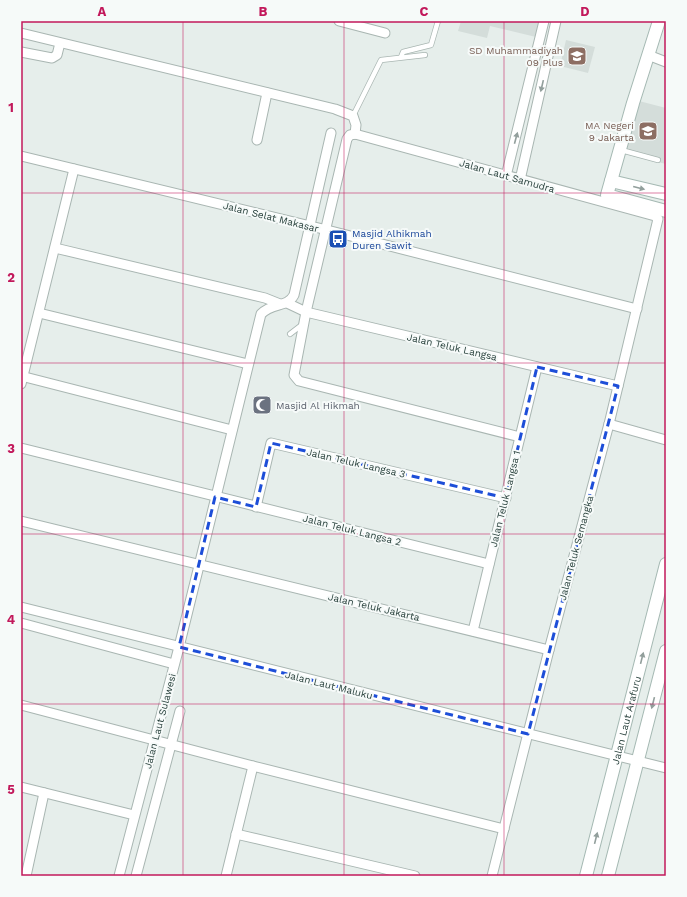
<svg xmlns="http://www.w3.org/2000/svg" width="687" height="897" font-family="'Work Sans',sans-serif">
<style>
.built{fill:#d4ddda}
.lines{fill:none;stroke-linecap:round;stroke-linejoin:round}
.lane-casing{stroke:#a9b6b2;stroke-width:6}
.street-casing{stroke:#a9b6b2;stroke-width:11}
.secondary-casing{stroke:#a5b9b3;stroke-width:14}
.lane{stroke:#fff;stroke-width:4.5}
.street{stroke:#fff;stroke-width:9}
.secondary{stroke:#fff;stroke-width:12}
.oneway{fill:#929f9c}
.marked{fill:none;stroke:#1d4ed8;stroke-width:3;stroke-dasharray:8 5;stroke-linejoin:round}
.grid{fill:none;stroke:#c2185b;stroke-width:1;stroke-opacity:0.55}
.labels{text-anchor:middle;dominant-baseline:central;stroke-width:4;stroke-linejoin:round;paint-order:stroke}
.education-label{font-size:10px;fill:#785e54;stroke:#f6faf9;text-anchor:end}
.street-label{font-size:10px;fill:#263f3a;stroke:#f6faf9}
.transit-label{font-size:10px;fill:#164399;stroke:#f6faf9;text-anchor:start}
.worship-label{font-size:10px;fill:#5b616d;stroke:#f6faf9;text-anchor:start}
.neatline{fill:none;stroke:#c2185b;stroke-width:1.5}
.grid-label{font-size:13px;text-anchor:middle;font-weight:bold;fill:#c2185b}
</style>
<rect width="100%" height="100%" fill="#e6eeeb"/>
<g class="built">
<polygon points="461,21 539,21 536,37 490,26 487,38 458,31"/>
<polygon points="566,40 595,47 588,73 560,66"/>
<polygon points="639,101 666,108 666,164 624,154"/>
</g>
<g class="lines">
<g class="lane-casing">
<g id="lane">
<polyline points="401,57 403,52 431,45 438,21"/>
<polyline points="353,116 381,60 425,55"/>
<polyline points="621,150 658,160"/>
<polyline points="290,334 303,324"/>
</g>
</g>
<g class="street-casing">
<g id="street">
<polyline points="339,21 385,33"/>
<polyline points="21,33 335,109 353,116 356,125 355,134"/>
<polyline points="21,52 52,58 57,55 60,43"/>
<polyline points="648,55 666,62"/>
<polyline points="355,134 655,216 658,219 609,424 549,650 492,876"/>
<polyline points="355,134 350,135 347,139 306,312 294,375 299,381 520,437"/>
<polyline points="257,140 267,93"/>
<polyline points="21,156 327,230 637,309"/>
<polyline points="506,176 544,21"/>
<polyline points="520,180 556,21"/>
<polyline points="55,248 265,298 280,304"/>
<polyline points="287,303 306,312 618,386"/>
<polyline points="39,313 248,364"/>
<polyline points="21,376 232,430"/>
<polyline points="21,384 74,169"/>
<polyline points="609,424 666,440"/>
<polyline points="21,448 489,564"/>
<polyline points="256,507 271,443 506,498"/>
<polyline points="21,521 549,650"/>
<polyline points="21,607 666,768"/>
<polyline points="21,623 174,664"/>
<polyline points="473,631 537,367"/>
<polyline points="21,705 253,766 504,829"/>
<polyline points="21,787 134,815"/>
<polyline points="236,834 415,876"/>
<polyline points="26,876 44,793"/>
<path d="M119,876L179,647L261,314C273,302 287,308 294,295L331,133"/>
<polyline points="136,876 180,711"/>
<polyline points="226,876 253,766"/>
</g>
</g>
<g class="secondary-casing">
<g id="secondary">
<polyline points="659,21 633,103 607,195 666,211"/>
<polyline points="611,181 666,194"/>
<path id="s1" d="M586,876L666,564"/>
<polyline points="608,876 666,651"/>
</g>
</g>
<use href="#lane" class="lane"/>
<use href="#street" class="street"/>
<use href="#secondary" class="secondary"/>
</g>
<defs><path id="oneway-solid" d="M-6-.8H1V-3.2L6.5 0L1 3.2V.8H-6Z"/></defs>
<g class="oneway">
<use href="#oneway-solid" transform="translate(542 86) rotate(103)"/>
<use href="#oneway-solid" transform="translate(516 138) rotate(-75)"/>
<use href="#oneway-solid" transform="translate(639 188) rotate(14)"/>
<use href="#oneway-solid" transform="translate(642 658) rotate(-76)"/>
<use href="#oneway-solid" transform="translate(653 703) rotate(104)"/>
<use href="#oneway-solid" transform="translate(596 838) rotate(-76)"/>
</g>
<path class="marked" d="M537,367L618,386L528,734L179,647L215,497L256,507L271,443L506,498Z"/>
<path class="grid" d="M183,21V876M344,21V876M504,21V876M21,193H666M21,363H666M21,534H666M21,704H666"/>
<defs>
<g id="school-square" transform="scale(1)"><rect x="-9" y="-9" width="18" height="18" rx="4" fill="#8d6e63" stroke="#f6faf9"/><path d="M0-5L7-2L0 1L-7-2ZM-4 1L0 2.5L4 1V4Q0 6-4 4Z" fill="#fff"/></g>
<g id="bus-square" transform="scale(1)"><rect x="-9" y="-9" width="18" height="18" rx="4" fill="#1a4fb4" stroke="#f6faf9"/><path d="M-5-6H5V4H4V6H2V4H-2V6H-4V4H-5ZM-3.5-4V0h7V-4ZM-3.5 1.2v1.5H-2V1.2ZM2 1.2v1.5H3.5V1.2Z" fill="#fff"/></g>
<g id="mosque-square" transform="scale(1)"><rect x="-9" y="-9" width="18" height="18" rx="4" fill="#6b7280" stroke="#f6faf9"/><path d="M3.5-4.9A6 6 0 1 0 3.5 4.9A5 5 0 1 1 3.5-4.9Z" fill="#fff"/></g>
</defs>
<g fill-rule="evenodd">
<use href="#school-square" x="577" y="56"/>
<use href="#school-square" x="648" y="131"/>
<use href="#bus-square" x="338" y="239"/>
<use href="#mosque-square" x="262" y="405"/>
</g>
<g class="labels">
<g class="education-label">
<text x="563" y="50">SD Muhammadiyah<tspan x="563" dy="12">09 Plus</tspan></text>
<text x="634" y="125">MA Negeri<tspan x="634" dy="12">9 Jakarta</tspan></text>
</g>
<g class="street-label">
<text transform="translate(507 176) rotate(16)">Jalan Laut Samudra</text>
<text transform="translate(271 217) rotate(14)">Jalan Selat Makasar</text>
<text transform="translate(452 347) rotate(13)">Jalan Teluk Langsa</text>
<text transform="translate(356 463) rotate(13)">Jalan Teluk Langsa 3</text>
<text transform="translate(505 499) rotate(-76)">Jalan Teluk Langsa 1</text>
<text transform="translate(352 530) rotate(14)">Jalan Teluk Langsa 2</text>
<text transform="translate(576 548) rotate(-75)">Jalan Teluk Semangka</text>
<text transform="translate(374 607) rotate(13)">Jalan Teluk Jakarta</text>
<text transform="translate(329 685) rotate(14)">Jalan Laut Maluku</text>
<text stroke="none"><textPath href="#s1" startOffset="161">Jalan Laut Arafuru</textPath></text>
<text transform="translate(160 721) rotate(-75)">Jalan Laut Sulawesi</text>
</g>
<g class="transit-label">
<text x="352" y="233">Masjid Alhikmah<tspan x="352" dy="12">Duren Sawit</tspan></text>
</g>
<g class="worship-label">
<text x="276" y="405">Masjid Al Hikmah</text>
</g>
</g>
<rect width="687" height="897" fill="none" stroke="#f6faf9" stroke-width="44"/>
<rect x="22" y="22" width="643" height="853" class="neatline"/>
<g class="grid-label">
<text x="102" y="16">A</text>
<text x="263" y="16">B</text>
<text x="424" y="16">C</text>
<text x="585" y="16">D</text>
<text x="11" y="112">1</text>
<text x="11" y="282">2</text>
<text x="11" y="453">3</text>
<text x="11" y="624">4</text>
<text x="11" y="794">5</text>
</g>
</svg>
